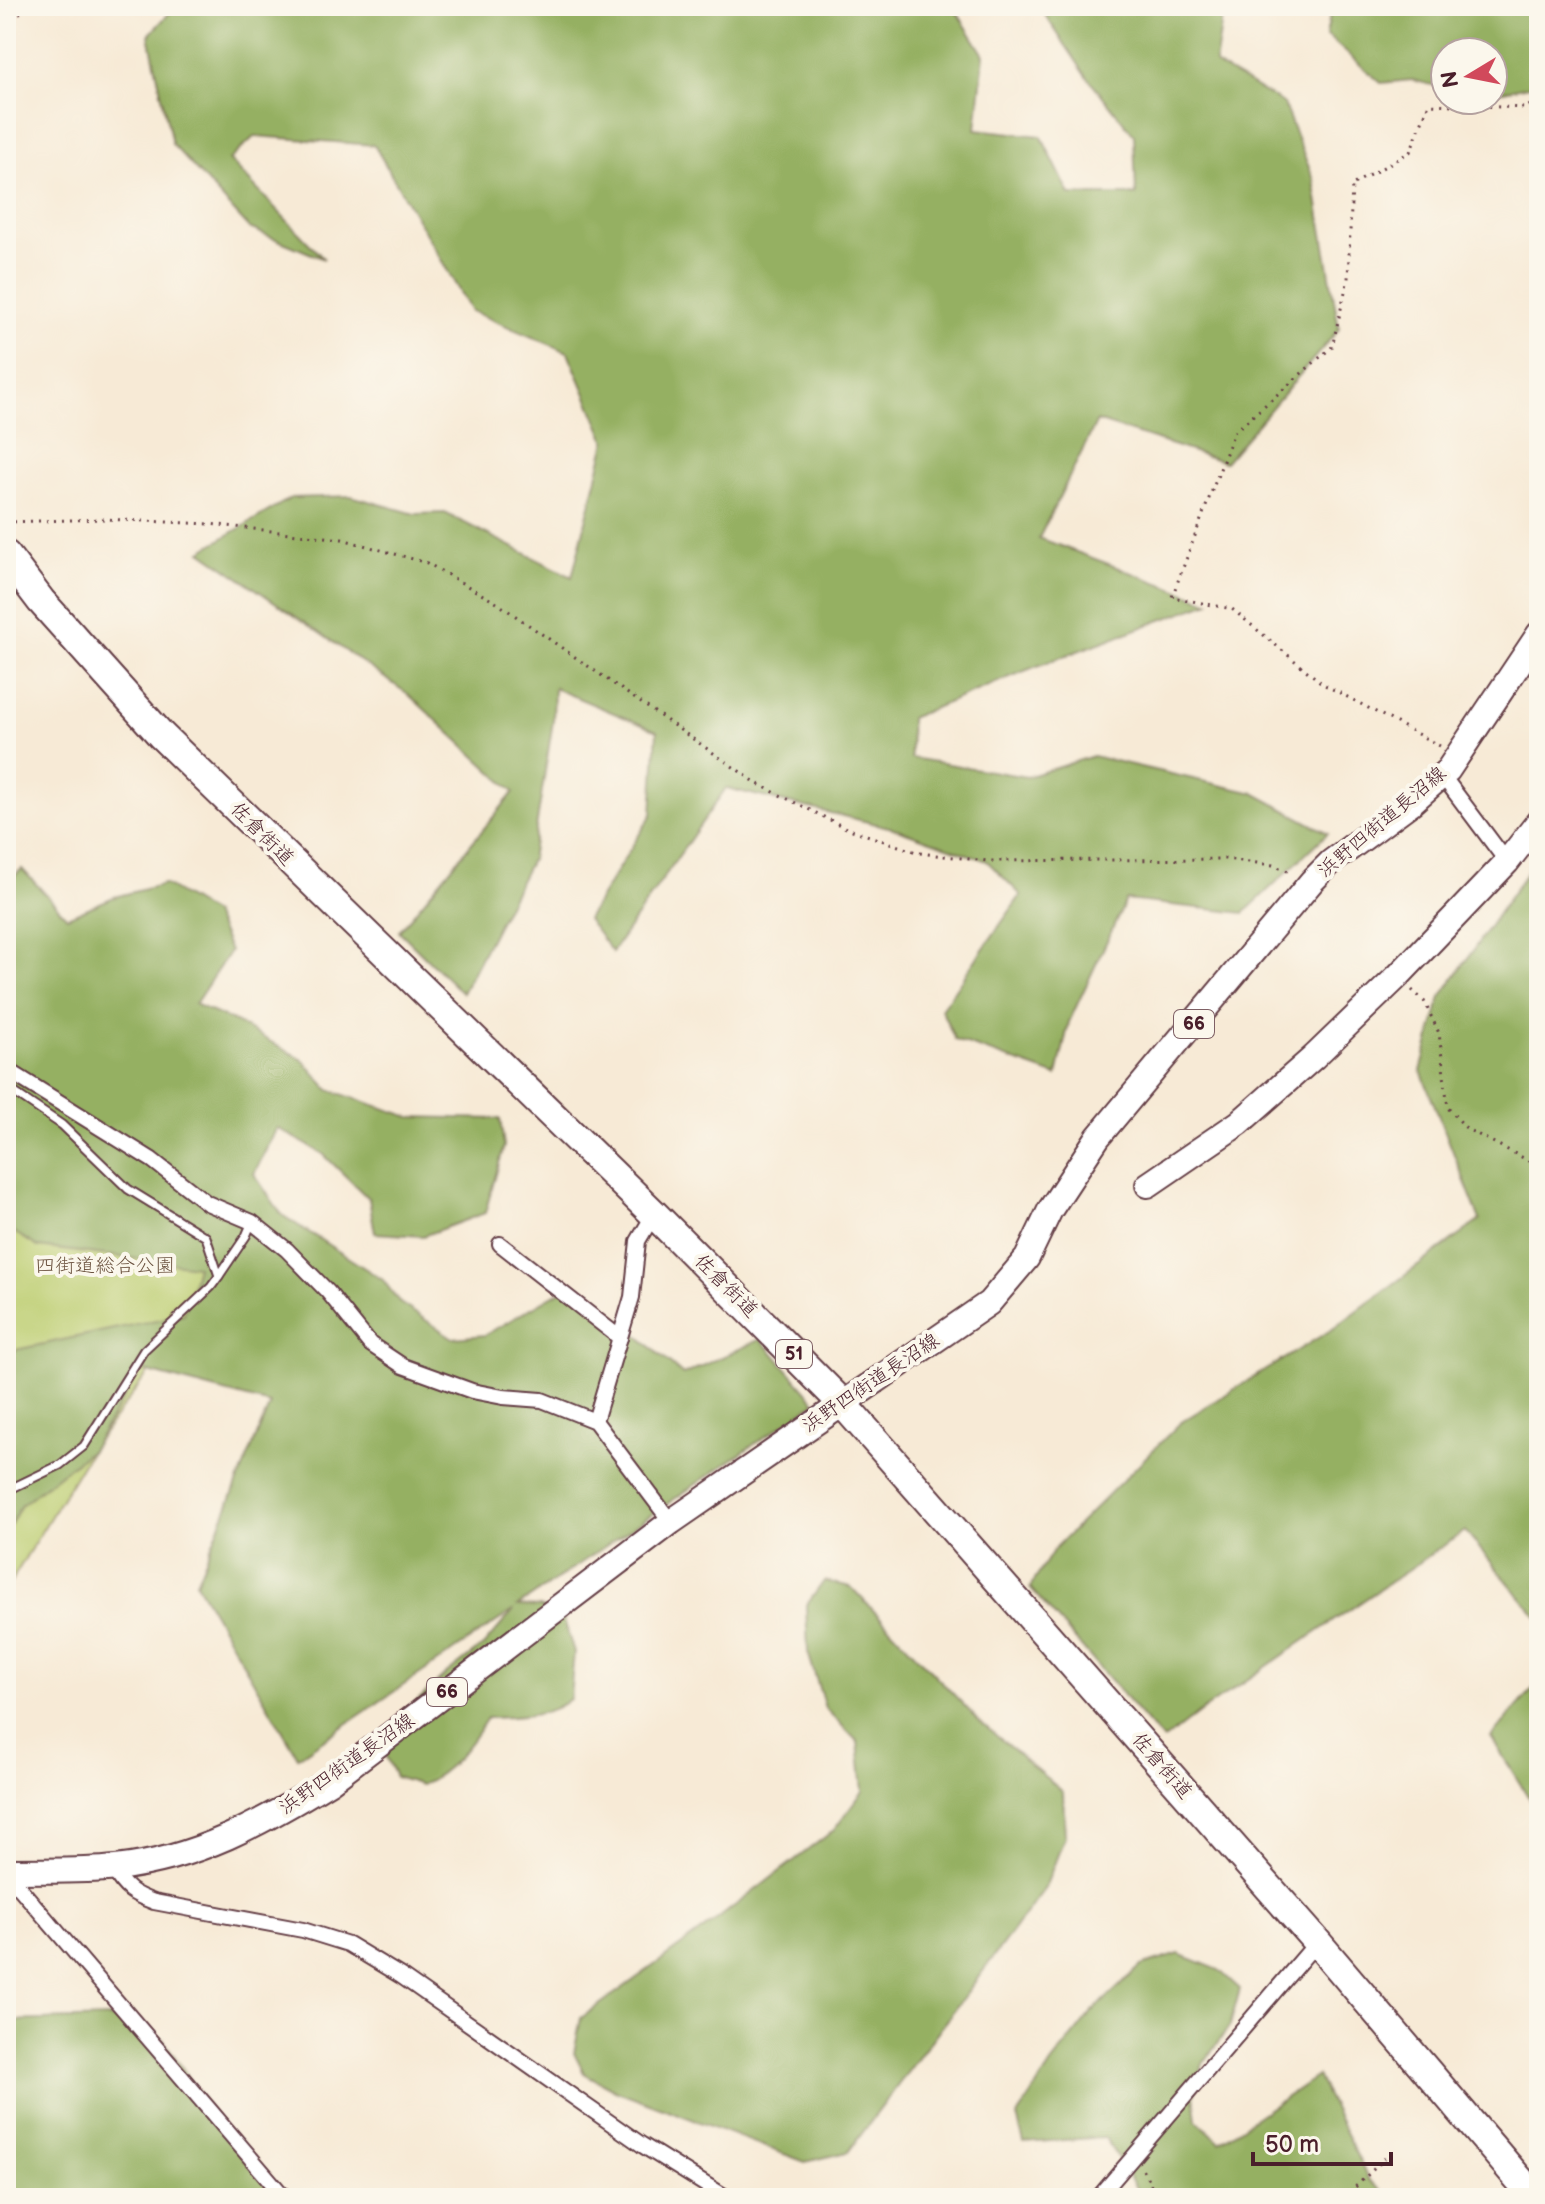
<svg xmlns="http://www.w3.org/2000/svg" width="1545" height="2204" font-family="'Balsamiq Sans','Klee One',sans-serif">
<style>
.green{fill:#bccd70;stroke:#83764e;stroke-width:2}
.forest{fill:#95b062;stroke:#706846;stroke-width:2}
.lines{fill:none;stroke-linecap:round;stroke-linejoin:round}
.lane-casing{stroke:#643d45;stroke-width:11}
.street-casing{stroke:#643d45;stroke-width:18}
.primary-casing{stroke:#643d45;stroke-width:28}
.highway-casing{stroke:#643d45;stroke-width:32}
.path{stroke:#643d45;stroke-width:3;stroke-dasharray:2 6;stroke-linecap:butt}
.lane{stroke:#fff;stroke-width:7}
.street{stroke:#fff;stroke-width:14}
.primary{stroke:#fff;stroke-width:24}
.highway{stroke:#fff;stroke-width:28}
.labels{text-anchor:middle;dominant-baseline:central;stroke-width:8;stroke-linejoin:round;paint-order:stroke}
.shield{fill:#fbf7ec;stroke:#7f6065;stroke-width:2}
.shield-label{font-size:18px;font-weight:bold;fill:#4a1f2b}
.street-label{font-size:20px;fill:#4a1f2b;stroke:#fbf7ec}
.park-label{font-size:20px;fill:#6c5340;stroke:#fbf7ec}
</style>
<rect width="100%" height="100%" fill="#fbf7ec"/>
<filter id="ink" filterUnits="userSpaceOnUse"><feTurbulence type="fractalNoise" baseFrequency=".0125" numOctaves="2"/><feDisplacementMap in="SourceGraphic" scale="16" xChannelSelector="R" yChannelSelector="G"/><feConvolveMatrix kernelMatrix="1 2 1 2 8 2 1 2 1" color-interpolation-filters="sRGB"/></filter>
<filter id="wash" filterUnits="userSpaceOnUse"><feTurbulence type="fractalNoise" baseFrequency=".006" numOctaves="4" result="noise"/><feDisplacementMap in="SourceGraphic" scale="32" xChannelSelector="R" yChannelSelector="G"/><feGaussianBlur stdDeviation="1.8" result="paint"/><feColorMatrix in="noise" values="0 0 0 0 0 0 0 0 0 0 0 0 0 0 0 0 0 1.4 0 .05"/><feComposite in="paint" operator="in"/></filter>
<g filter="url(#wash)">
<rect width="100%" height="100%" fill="#f7ead6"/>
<polygon class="green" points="6,1076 238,1252 91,1450 6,1590"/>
<g class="forest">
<polygon points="176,6 953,6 984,55 976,129 1041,136 1070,195 1136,195 1134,135 1085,74 1039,6 1224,6 1215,64 1283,103 1314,180 1339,329 1225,462 1097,421 1039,538 1210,602 1032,668 910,718 911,758 1027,777 1093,756 1254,793 1328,833 1244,913 1126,900 1069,1022 1057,1076 955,1040 941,1009 1021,895 987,861 897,829 726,788 612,952 587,919 652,814 657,731 554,688 553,721 531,860 462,993 399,931 514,792 408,694 201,551 291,498 351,496 415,514 445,513 572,577 606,441 568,352 471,311 374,145 255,136 229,160 324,259 249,228 172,144 149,35"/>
<polygon points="1332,6 1539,6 1539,84 1493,93 1493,52 1445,52 1445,88 1412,80 1381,83 1326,35"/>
<polygon points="1539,854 1539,1619 1465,1531 1200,1712 1163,1741 1030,1588 1054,1549 1181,1422 1334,1328 1480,1220 1421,1071 1441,997"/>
<path d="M22,869L67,917L114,897L164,884L213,914L230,951L195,1004L237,1023L303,1060L329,1090L410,1117L500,1119L504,1146L485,1213L423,1236L375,1233L369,1199L323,1154L277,1128L254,1174L282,1215L383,1280L400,1303L453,1338L485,1335L571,1285L611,1312L683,1375L761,1339L816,1402L518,1606L540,1607L563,1618L574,1652L570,1699C547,1718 515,1717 487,1718C470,1745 451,1771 421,1785L395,1777L380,1744L397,1720L445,1675L484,1645L514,1610L298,1757L196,1583L270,1404L141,1370L91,1450L21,1505L6,1533V1352L184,1314L197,1266L38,1247L6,1227V883Z"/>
<polygon points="824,1581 851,1587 979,1721 1063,1792 1065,1836 1045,1888 848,2152 805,2162 615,2090 584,2073 574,2053 581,2018 703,1930 834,1830 863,1791 858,1742 825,1708 808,1652 806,1606"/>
<polygon points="1539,1682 1539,1814 1491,1737"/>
<polygon points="1179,1954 1219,1970 1240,1989 1230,2025 1203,2064 1194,2095 1197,2120 1220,2142 1317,2076 1369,2180 1390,2198 1142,2198 1105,2137 1024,2143 1017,2117 1051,2064 1092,2012 1141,1966"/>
<polygon points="110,2018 163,2039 238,2151 276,2198 6,2198 6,2021"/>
</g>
</g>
<g filter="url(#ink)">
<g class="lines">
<g class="lane-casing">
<g id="lane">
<polyline points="6,1087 62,1125 128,1189 206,1237 219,1276 211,1287 144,1350 84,1446 60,1465 6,1491"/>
<polyline points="219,1276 246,1236 252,1222"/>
</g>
</g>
<g class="street-casing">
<g id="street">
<polyline points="1442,775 1507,862"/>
<polyline points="6,1069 152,1160 207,1203 252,1222 287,1250 328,1292 370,1344 403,1366 472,1391 503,1397 542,1400 595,1421 671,1522"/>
<polyline points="500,1244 620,1338"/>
<polyline points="595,1421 632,1297 638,1241 654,1214"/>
<path d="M113,1869C125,1889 132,1894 154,1902L303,1930L348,1944L401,1976L642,2145L727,2198"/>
<polyline points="6,1872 285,2198"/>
<polyline points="1098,2198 1317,1942"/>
</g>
</g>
<g class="primary-casing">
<g id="primary">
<polyline points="1148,1185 1239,1123 1314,1057 1398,976 1507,862 1539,821"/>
<path d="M6,1871C42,1870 80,1872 116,1868C196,1859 262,1823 330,1781L671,1522L989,1303L1027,1258L1050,1210L1098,1137L1312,881L1331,862L1412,802L1448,770L1539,634"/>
</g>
</g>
<g class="highway-casing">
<polyline id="highway" points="6,555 41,601 161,735 654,1214 844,1405 1317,1942 1535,2198"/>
</g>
<g class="path">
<polyline points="6,23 29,6"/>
<polyline points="6,522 104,519 210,524 342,539 427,563 497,603 758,784 846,828 919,853 987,861 1225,859 1273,865 1290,872"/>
<polyline points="1440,746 1323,684 1232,609 1172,597 1234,432 1332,347 1348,279 1352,185 1410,152 1429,104 1525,108 1539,100"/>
<polyline points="1412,990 1424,1001 1439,1033 1448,1108 1467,1129 1539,1166"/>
<polyline points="1143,2170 1158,2198"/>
<polyline points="1344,2198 1385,2158"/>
</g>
<use href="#lane" class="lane"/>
<use href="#street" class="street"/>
<use href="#primary" class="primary"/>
<use href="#highway" class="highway"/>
</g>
</g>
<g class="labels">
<g class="shield">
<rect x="1174" y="1010" width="40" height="28" rx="6"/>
<rect x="776" y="1340" width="36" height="28" rx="6"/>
<rect x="427" y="1678" width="40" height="28" rx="6"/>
</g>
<g class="shield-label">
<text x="1194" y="1024">66</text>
<text x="794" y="1354">51</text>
<text x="447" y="1692">66</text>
</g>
<g class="street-label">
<text transform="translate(1382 822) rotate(-40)">浜野四街道長沼線</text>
<text transform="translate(262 834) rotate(45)">佐倉街道</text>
<text transform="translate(726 1286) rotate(45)">佐倉街道</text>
<text transform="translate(871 1383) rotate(-34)">浜野四街道長沼線</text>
<text transform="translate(347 1764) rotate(-35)">浜野四街道長沼線</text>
<text transform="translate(1162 1766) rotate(49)">佐倉街道</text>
</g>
<g class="park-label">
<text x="105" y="1266">四街道総合公園</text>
</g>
</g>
<rect width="1545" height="2204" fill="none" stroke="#fbf7ec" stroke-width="32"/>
<g transform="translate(1469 76) rotate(260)"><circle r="38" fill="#fbf7ec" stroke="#b4a19f" stroke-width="2"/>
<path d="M0-6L14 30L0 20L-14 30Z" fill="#d1495b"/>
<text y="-12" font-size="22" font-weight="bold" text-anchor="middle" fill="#4a1f2b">N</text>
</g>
<path d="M1253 2152v12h138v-12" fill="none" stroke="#4a1f2b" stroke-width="4"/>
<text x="1265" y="2152" font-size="24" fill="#4a1f2b" stroke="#fbf7ec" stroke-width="6" paint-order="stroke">50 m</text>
</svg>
